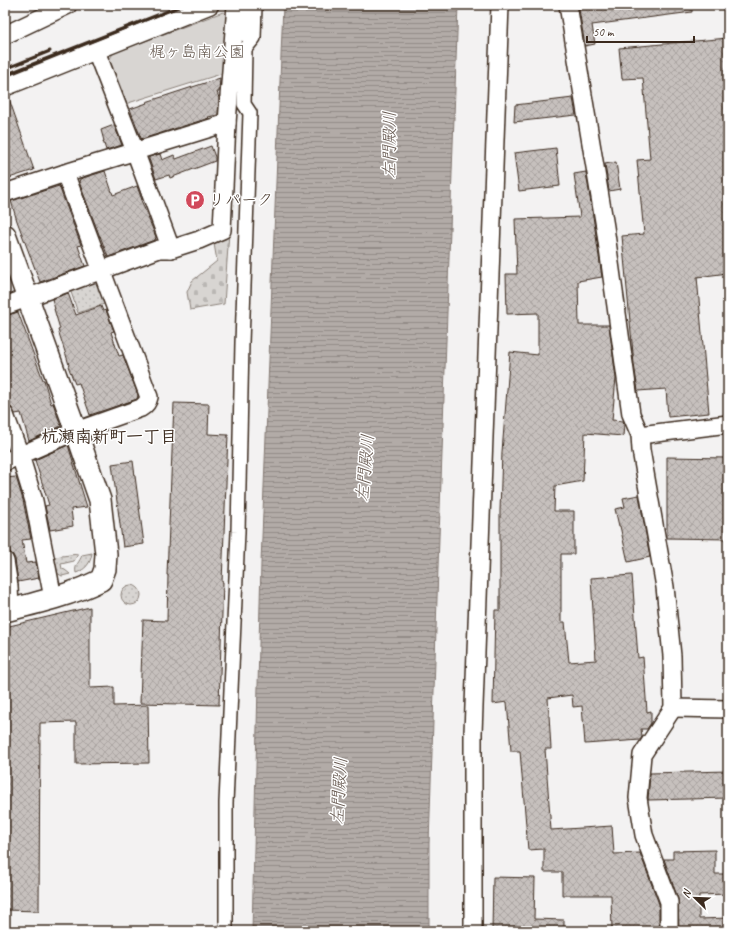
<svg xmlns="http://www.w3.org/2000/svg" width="733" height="936" font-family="Caveat,'Klee One',sans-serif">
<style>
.cemetery{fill:url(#cemetery-stones);stroke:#8a8078}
.park{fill:#d8d5d2;stroke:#8a8078}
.garden{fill:url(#garden-dots);stroke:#8a8078}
.water{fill:url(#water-rules);stroke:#827770}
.building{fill:url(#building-cross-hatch);stroke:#3b2a1e}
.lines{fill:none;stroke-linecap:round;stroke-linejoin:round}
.pedestrian-casing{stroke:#3b2a1e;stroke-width:16}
.minor-casing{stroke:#3b2a1e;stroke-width:20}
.tertiary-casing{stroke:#3b2a1e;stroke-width:24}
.pedestrian{stroke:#fff;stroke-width:13}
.minor{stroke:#fff;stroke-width:17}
.tertiary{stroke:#fff;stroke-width:21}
.rail{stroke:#3b2a1e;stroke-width:3}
.labels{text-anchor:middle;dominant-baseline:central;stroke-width:3;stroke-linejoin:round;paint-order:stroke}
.park-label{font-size:16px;fill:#62554b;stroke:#fff}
.poi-label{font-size:16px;fill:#3b2a1e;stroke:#fff;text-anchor:start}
.water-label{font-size:17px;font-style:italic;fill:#65574e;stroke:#fff}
.neighbourhood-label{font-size:17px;font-weight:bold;fill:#3b2a1e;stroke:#fff}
</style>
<defs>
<pattern id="cemetery-stones" width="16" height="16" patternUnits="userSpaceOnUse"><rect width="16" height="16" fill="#d8d5d2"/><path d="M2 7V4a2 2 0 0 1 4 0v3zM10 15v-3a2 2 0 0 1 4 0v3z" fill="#bab7b4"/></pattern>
<pattern id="garden-dots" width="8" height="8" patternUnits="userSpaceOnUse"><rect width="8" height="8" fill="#d8d5d2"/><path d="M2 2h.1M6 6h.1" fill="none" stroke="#bab7b4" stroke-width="1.8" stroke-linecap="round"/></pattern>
<pattern id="water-rules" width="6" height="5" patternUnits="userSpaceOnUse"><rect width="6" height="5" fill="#b2aba7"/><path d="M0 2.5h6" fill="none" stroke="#928b87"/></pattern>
<pattern id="building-cross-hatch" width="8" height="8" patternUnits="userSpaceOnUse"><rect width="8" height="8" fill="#c6c0bd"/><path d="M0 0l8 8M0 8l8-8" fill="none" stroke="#aba5a2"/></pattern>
</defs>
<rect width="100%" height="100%" fill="#f3f2f2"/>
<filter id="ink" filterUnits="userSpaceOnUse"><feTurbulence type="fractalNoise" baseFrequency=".025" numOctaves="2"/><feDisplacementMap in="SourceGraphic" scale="8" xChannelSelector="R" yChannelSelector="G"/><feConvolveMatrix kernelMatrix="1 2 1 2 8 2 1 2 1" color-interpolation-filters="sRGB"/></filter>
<g filter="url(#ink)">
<polygon class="cemetery" points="229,232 224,304 190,310 187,292 192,281 217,261 213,238"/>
<polygon class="park" points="223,12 228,15 224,73 125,104 109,61 113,53"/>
<g class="garden">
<polygon points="95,281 99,282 107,303 78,313 70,289"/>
<path d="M92,553C91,563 85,570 76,573C74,565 80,562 82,555Z"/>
<polygon points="78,554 74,561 61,564 62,569 65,570 70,574 62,576 55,572 54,557"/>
<circle cx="131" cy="595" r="10"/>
</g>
<polygon class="water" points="283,5 458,5 439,537 429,844 429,931 252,931 261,563"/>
<g class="building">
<polygon points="604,5 692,5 692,12 592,25 595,44 585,46 579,9"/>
<polygon points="728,38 728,128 727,129 728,143 728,273 697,277 709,413 668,417 666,389 638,391 634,364 622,236 644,234 637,160 650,159 643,78 622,79 619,48"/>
<polygon points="220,78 219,92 217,92 219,98 218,115 208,117 209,118 142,139 141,138 130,109 147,103 146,102 162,97"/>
<polygon points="8,96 34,170 9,178 5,167 5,97"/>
<polygon points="573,98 576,115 514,122 515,105"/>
<polygon points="114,125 122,145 106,150 103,141 104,141 101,130"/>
<polygon points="211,146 215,157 215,161 170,178 169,175 156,179 149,159 149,157 160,154 162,160 174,155 176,159"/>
<polygon points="556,148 560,186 519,191 514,153"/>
<polygon points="616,162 620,189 609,191 605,164"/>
<polygon points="105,171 113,195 137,186 142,200 141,200 156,237 155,240 149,242 108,257 100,236 100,237 79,182 80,179"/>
<polygon points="586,172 595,229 602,277 578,281 579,325 609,325 616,378 612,420 623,421 624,424 623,436 585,433 583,481 555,486 554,511 574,511 574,554 561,554 561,622 565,622 569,662 596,660 591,578 632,575 638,658 643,657 647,712 651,711 651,723 647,729 641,729 642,737 640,740 585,744 582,706 573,707 572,695 548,698 551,749 545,749 551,830 612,826 614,854 640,853 659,904 659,931 612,931 611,895 562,895 562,872 544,872 544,849 528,850 520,751 511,751 507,702 493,704 495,610 500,610 500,511 502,452 510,352 538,355 538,313 507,314 506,274 517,274 515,219 580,217 574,174"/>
<polygon points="59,186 81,245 78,246 85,266 40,282 17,221 11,201"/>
<polygon points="68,293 76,315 101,306 103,311 106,310 114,331 111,332 119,356 123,355 138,395 137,399 90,415 79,383 75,384 68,366 69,365 67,358 58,330 60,329 54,309 55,309 52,299"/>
<polygon points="18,312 43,380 44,380 51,404 53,403 61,426 29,441 21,413 15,414 12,408 5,405 5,316"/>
<polygon points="174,403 209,404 208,434 228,435 222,582 223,582 219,705 140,703 143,620 167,621 168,575 167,575"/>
<polygon points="68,445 87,507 71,509 73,526 50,530 45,506 49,505 35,460"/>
<polygon points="667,457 727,458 727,473 728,473 728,539 667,538"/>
<polygon points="133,461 144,544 123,547 112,464"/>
<polygon points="16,477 23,500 31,539 22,540 26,563 36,562 39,578 18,582 15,559 13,555 10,552 5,520 5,478"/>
<polygon points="639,495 650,557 628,562 620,526 619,526 615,509 625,507 623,498"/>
<polygon points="90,607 90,688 114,687 114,706 148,705 149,763 76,764 76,722 40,723 39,911 5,910 5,627"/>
<polygon points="728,771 728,798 648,800 650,773"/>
<polygon points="715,850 715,874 728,874 728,894 699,895 699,919 728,918 728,931 679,931 678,899 664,859 673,859 673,851"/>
<polygon points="493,877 535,878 534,919 564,920 564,931 492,931"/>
</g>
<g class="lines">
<g class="pedestrian-casing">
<g id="pedestrian">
<polyline points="245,35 245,5"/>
<polyline points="226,931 226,803 238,532 242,343 250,113 244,104 245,49 254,38 255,5"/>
</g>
</g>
<g class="minor-casing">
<g id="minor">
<polyline points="568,5 605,227 631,414 640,435 641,450 665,587 672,656 673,708 642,755 638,798 644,835 669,902 669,931"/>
<polyline points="5,35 68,5"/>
<polyline points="96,51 135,151 171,249"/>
<polyline points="5,87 210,5"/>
<polyline points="5,193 65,173 227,123"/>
<polyline points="5,306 159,249 171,249 199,240 222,230 227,123 236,5"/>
<polyline points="5,415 20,455 34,501 53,598"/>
<polyline points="640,435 728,424"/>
<path d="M5,462L76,431L141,408C146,405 148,402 149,397L65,173"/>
<polyline points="5,561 9,586 10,610"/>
<polyline points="673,708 728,709"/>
<polyline points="473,931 473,733 500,5"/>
</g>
</g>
<g class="tertiary-casing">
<path id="tertiary" d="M5,235L76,431L100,500L106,554L105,569L101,580C71,595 37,603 5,611"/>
</g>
<use href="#pedestrian" class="pedestrian"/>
<use href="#minor" class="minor"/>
<use href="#tertiary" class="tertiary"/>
<g class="rail">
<polyline points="5,69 50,51"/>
<polyline points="5,75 183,5"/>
</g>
</g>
</g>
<defs>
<g id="parking-disc" transform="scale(1)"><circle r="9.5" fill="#d1495b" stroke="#fff"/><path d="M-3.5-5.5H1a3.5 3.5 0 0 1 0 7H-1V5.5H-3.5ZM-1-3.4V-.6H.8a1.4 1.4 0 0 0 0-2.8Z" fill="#fff"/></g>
</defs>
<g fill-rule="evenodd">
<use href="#parking-disc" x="195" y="200"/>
</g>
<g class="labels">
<g class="park-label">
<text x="197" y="52">梶ヶ島南公園</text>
</g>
<g class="poi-label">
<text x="209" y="200">リパーク</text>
</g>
<g class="water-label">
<text transform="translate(389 145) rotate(-90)">左門殿川</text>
<text transform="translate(365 468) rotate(-85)">左門殿川</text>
<text transform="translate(339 791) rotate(-87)">左門殿川</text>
</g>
<g class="neighbourhood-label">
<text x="109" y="436">杭瀬南新町一丁目</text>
</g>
</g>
<rect width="733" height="936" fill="none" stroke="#fff" stroke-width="20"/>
<rect x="10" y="10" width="713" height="916" fill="none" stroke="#3b2a1e" stroke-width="1.5" filter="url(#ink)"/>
<g transform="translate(695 898) rotate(293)" stroke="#ffffff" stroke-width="3" paint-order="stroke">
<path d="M0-3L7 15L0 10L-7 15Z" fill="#3b2a1e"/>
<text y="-6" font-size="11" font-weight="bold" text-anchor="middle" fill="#3b2a1e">N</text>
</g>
<path d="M587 36v6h107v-6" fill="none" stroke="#3b2a1e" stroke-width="2"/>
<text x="593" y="36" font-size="12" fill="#3b2a1e" stroke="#ffffff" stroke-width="3" paint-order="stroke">50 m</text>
</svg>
